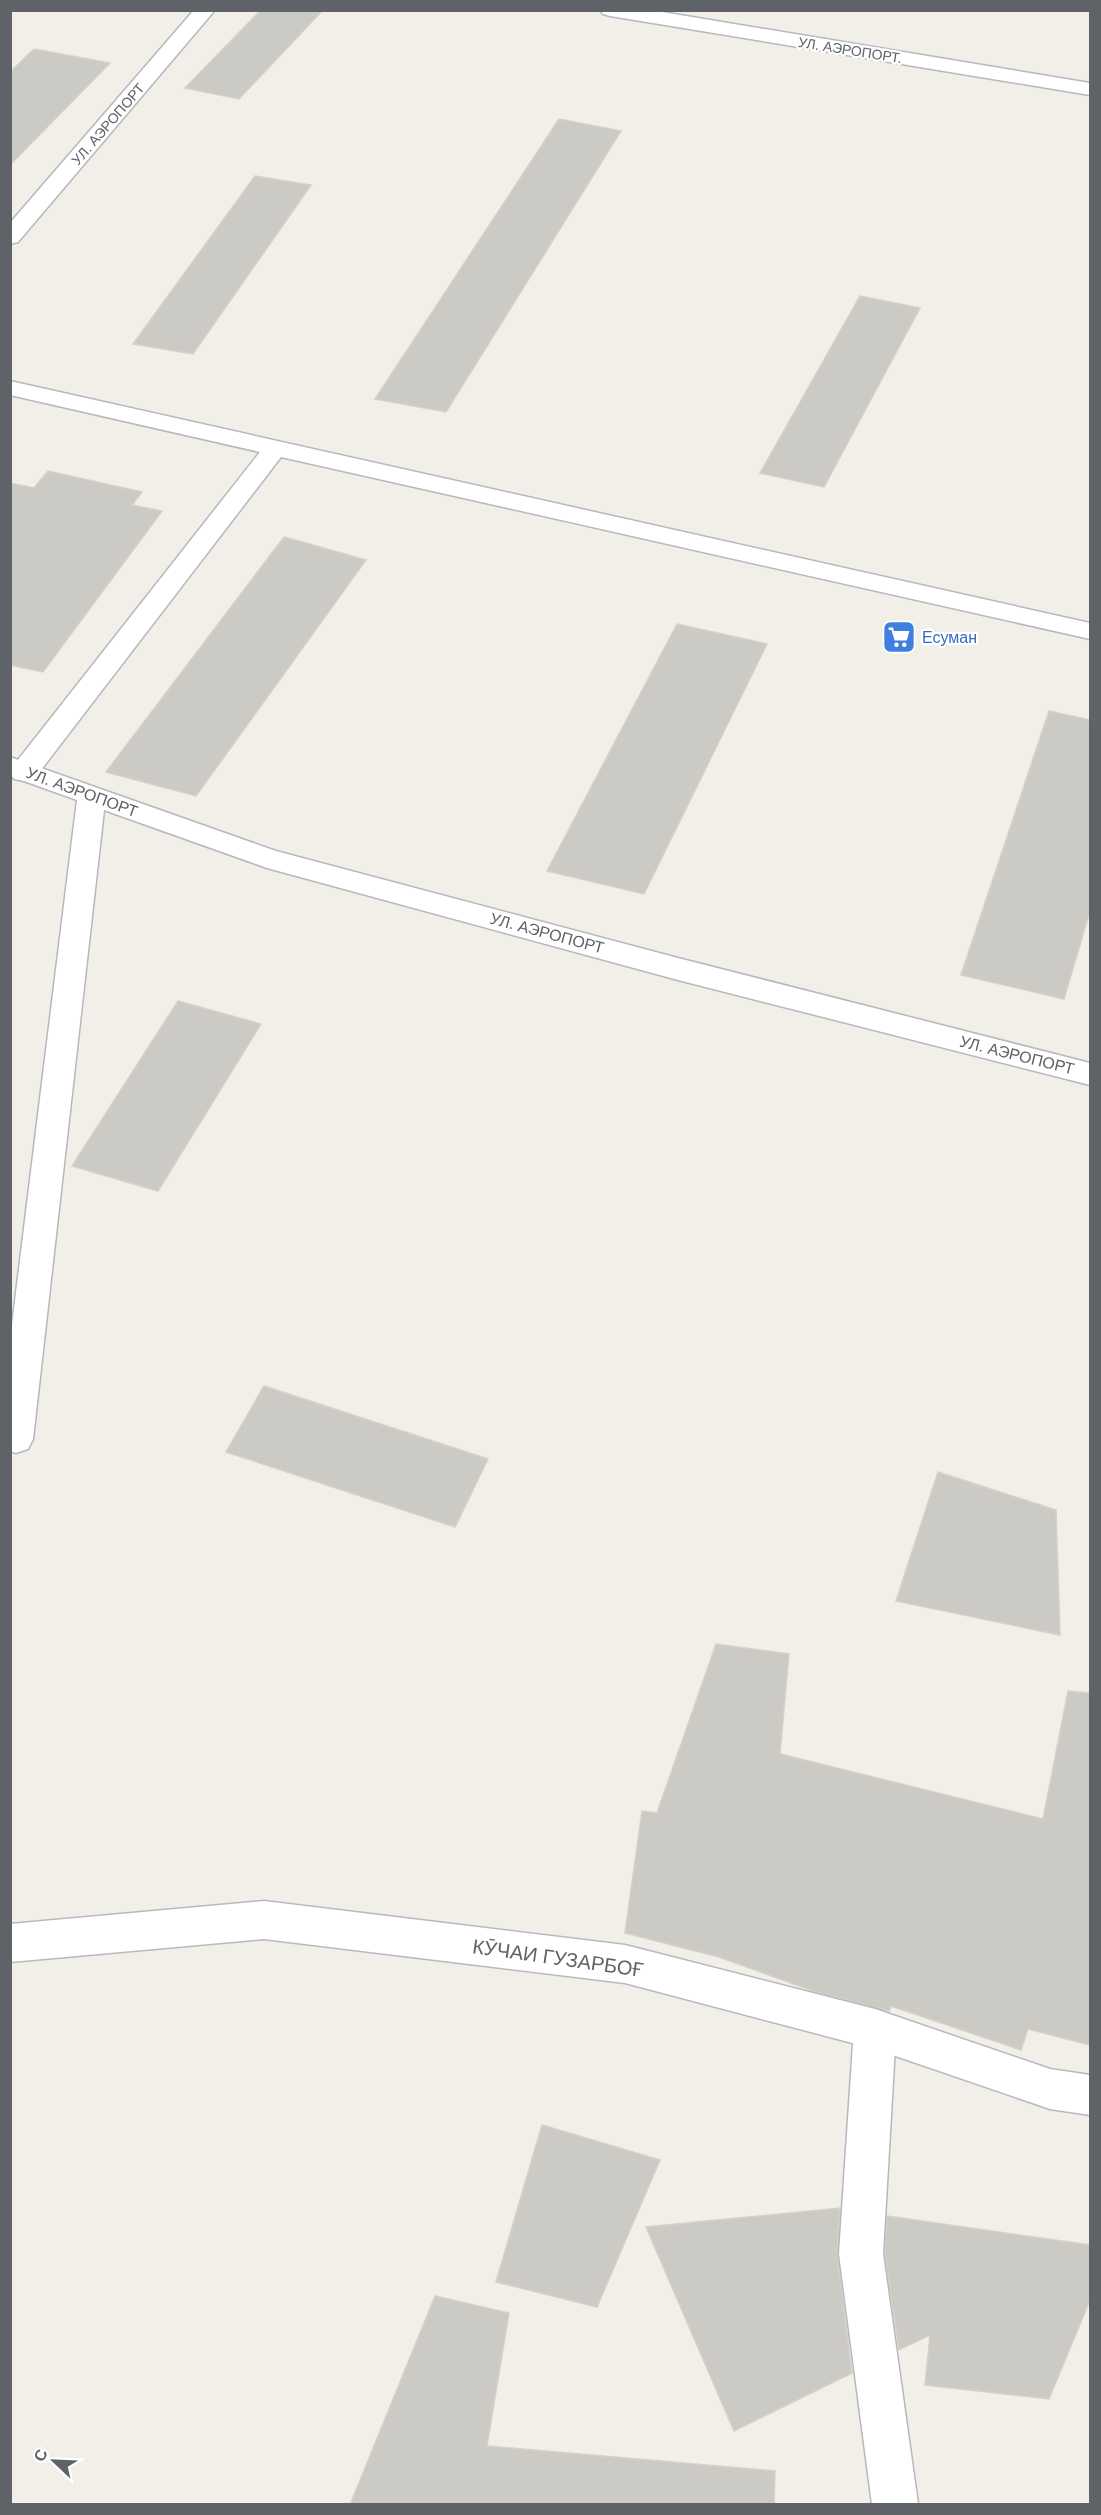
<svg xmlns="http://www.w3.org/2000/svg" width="1101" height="2515" font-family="Arial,sans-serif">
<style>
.building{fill:#cccac5;stroke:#d5d1c7;stroke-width:1.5}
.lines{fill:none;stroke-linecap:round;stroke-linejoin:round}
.lane-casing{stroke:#b5b8bc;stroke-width:3}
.street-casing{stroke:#b5b8bc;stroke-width:3}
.secondary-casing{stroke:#b6babf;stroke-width:3}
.lane{fill:#fff;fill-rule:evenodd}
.street{fill:#fff;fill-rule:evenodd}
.secondary{fill:#fff;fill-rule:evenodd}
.labels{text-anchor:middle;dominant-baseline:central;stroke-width:4.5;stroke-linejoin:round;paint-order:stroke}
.far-street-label{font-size:14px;fill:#5f6368;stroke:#fff}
.shop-label{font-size:16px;fill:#366cbe;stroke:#fff;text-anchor:start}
.street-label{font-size:16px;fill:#5f6368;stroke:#fff}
.near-street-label{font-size:20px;fill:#5f6368;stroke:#fff}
</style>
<rect width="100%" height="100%" fill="#f1efe8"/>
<g class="building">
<polygon points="261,10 323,10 239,99 185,88"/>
<polygon points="34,49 110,63 10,165 10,72"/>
<polygon points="559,119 621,131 446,412 375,399"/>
<polygon points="255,176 311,185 193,354 133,344"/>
<polygon points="860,296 920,308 824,487 760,473"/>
<polygon points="48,471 142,492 132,505 162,511 43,672 10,665 10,483 34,488"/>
<polygon points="284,537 366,560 196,796 106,772"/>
<polygon points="677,624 767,644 644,894 547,871"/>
<polygon points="1049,711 1090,720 1090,911 1064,999 961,975"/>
<polygon points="178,1001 261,1024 158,1191 72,1166"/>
<polygon points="264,1386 488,1459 455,1527 226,1452"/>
<polygon points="938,1472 1056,1510 1060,1635 896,1601"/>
<polygon points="716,1644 789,1654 780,1754 1043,1819 1068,1691 1090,1693 1090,2045 1028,2029 1021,2050 891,2006 889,2011 813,1991 719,1957 625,1933 642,1811 657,1813"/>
<polygon points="542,2125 660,2160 597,2307 496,2282"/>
<polygon points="840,2208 837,2254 852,2373 734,2431 646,2227"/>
<polygon points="887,2216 1090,2245 1090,2300 1049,2399 925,2385 930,2335 899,2350 885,2254"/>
<polygon points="435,2296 509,2313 487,2446 775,2471 774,2505 350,2505"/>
</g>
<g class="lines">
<g class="lane-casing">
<polygon id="lane" points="10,381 1090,623 1090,639 281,457 34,779 24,781 14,779 10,773 14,765 260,452 10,395"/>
</g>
<g class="street-casing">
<g id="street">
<polygon points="194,10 215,10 18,242 10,244 10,223"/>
<polygon points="600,10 650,10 1090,83 1090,95 610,16 603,14"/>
<polygon points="10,757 276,851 678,958 1090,1063 1090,1085 678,980 267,868 104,810 33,1439 28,1449 16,1453 10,1451 10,1341 77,800 10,776"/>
<polygon points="875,2009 890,2015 896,2029 883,2254 918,2504 872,2504 839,2254 854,2029 860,2015"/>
</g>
</g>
<g class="secondary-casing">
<polygon id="secondary" points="264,1901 625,1945 875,2009 1050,2069 1090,2075 1090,2115 1050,2109 875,2049 625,1983 264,1939 10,1962 10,1924"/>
</g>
<use href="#lane" class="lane"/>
<use href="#street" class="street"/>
<use href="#secondary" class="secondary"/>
</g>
<defs>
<g id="supermarket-square" transform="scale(1.725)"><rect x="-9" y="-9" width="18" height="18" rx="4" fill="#3f7fe0" stroke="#fff"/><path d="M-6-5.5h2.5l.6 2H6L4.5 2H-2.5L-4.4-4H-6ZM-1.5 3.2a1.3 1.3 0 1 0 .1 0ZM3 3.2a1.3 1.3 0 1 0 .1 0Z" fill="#fff"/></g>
</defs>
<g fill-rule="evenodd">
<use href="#supermarket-square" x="899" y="637"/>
</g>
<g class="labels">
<g class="far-street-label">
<text transform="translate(850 50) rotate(9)">УЛ. АЭРОПОРТ.</text>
<text transform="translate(108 124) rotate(-49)">УЛ. АЭРОПОРТ</text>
</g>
<g class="shop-label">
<text x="922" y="637">Есуман</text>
</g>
<g class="street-label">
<text transform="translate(82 792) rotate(20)">УЛ. АЭРОПОРТ</text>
<text transform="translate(547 933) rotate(15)">УЛ. АЭРОПОРТ</text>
<text transform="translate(1017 1055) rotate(14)">УЛ. АЭРОПОРТ</text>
</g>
<g class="near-street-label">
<text transform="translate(558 1958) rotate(8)">КӮЧАИ ГУЗАРБОҒ</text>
</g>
</g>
<rect width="1101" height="2515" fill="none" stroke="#5f6368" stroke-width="24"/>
<g transform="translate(54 2461) rotate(293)" stroke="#ffffff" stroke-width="4.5" paint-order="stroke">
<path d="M0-4.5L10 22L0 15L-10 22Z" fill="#5f6368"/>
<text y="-9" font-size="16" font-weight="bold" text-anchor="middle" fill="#5f6368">С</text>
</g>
</svg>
